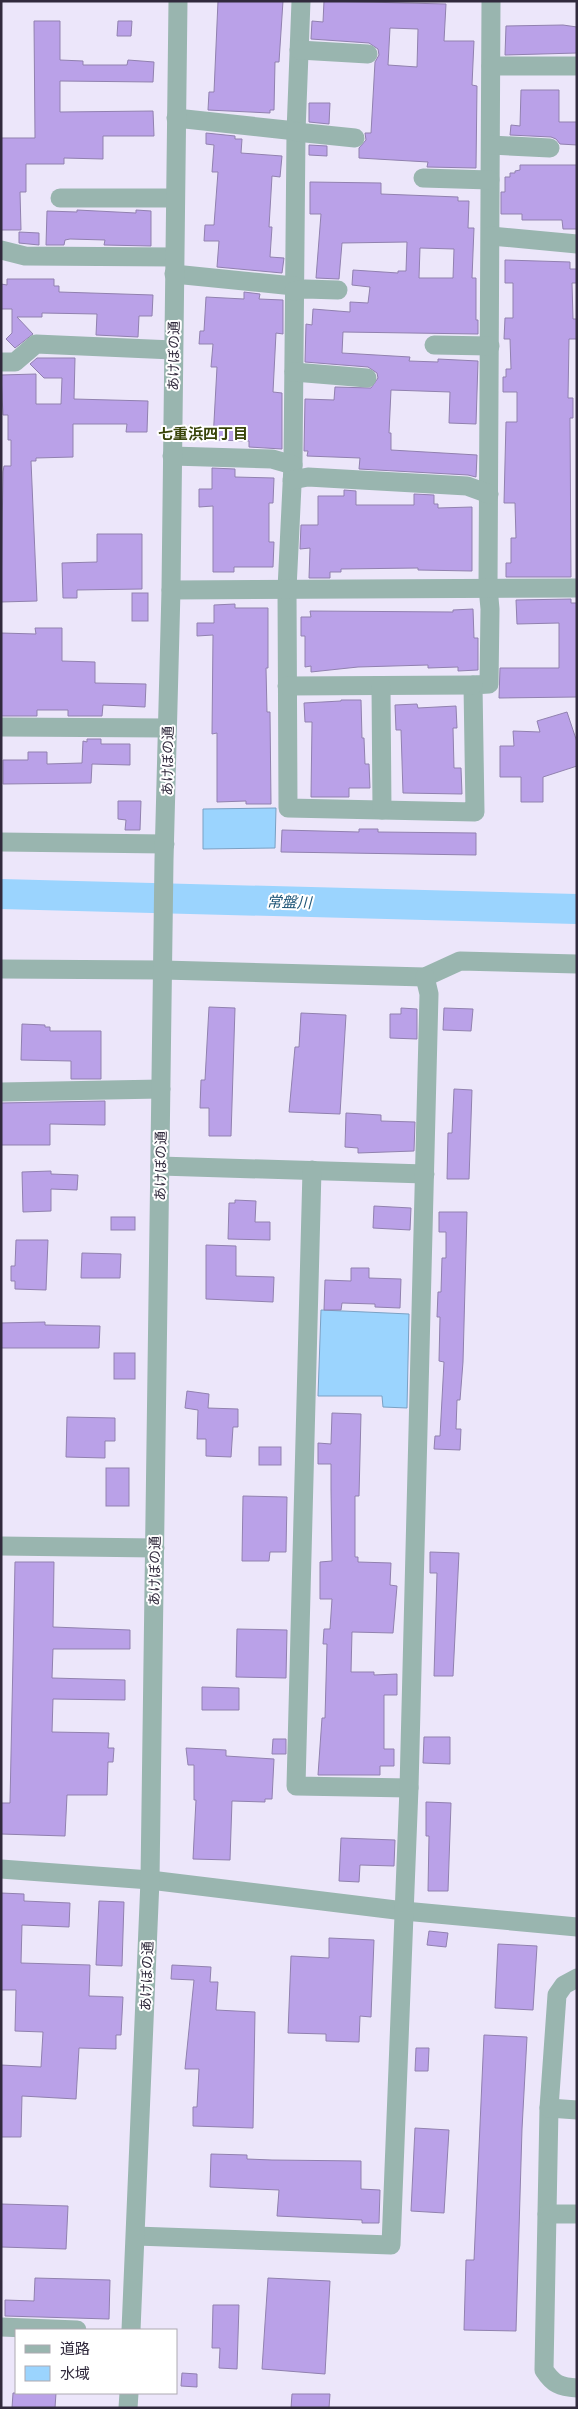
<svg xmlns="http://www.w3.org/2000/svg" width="578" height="2409" font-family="Manrope,'Noto Sans JP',sans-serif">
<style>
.water{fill:#9bd4fe;stroke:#7ba1c4}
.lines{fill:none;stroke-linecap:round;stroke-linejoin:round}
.river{stroke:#9bd4fe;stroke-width:30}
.building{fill:#baa1e8;stroke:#9181af;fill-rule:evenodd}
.minor{stroke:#99b5af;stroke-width:19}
.labels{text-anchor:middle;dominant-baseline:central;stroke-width:4;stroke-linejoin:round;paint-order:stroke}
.street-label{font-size:14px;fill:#312a3d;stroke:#fff}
.neighbourhood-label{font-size:15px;font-weight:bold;fill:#3a450b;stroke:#fff}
.water-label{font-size:15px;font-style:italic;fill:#1f5678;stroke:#fff}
</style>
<rect width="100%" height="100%" fill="#ece6fa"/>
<g class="water">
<polygon points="276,808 275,848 203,849 203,809"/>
<polygon points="321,1310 409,1314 407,1408 383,1407 382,1396 318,1396"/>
</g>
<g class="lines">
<polyline class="river" points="1,894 577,909"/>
</g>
<g class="building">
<polygon points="218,1 283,1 279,62 275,62 274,110 270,110 270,113 208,110 209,92 214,92"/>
<path d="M324,1L446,4L444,41H474L472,85L477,86L476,168L427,167L428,162L359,158V148L366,140L365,133H371L375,62L379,55L378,49L369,43L311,39L312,21L323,22ZM390,28L418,29L417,67L388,65Z"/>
<polygon points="34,21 60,21 60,60 83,61 83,65 127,65 128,60 154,62 153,82 60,81 60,112 153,111 154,136 103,136 103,159 64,158 64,164 26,164 26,192 20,192 21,230 1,230 1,138 35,138"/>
<polygon points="118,21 132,21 131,36 117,36"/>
<polygon points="563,25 577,27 577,53 505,55 506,26"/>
<polygon points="521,90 559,90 559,122 577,122 577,145 560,144 556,139 551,137 510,135 511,125 520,126"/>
<polygon points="309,103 330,103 329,124 309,122"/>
<polygon points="206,133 235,136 235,139 242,139 241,153 282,156 280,177 272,176 269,227 272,227 270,257 284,258 282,273 217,267 219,241 204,241 205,225 214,225 218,172 212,172 214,145 206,144"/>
<polygon points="309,145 327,146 327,156 309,155"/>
<polygon points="520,165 577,165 577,229 563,229 562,220 522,220 522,214 501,214 501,192 505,192 505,177 510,177 510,173 515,173 515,171 520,170"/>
<path d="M310,182L381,183V194L458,197V201H469L468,228H474L472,278H476V320H478V334L343,332L342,353L410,357L409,361L438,362V359L478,361L476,424L449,423L450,392L391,390L389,433H391V450L477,455L476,477L468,475L359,469L360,458L307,456L308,451H304L305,399L334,400L335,387L371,388L378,378L377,373L368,367L305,362L306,324L312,325L313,309L350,312V302L368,303L370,287L352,285L353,270L398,273V271H406L407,242L342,243L339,279L316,278L321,214H310ZM420,248L454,249L453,278H419Z"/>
<polygon points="77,210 136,213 136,210 151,211 151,246 104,245 105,240 70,239 65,240 64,245 46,245 47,211 77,212"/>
<polygon points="19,232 39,233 39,245 19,243"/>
<polygon points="505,260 570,262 570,269 577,269 577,283 572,283 573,319 577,319 577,339 569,339 568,398 573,398 573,418 570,418 571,577 506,577 506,563 511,563 511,538 516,538 515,503 504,503 506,422 517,422 517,392 503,392 503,377 506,377 506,369 511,369 510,339 504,339 505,318 513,318 513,283 505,283"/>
<polygon points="7,279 54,279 54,286 59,286 59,292 153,295 152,316 139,316 138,337 96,335 97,314 42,313 42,317 17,317 33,334 15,348 6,339 12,333 12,309 1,309 1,284 7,285"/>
<polygon points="244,292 260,294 259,299 283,300 283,334 276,333 273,392 282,393 282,449 249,447 249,441 213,440 217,367 211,367 213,344 199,344 200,331 204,331 206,297 244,299"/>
<polygon points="37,358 75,358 74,399 148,401 147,432 126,432 127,424 73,424 73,457 36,458 36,461 31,461 37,601 1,602 3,472 4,466 11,466 11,440 8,440 8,415 3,415 1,375 36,374 36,404 61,404 62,378 44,378 30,364"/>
<polygon points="212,468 235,469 235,477 274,478 273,503 269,503 269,542 274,542 273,567 234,567 234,572 213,572 213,506 199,507 199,489 212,489"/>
<polygon points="344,490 356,491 356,505 414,505 414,494 434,495 434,504 438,504 438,508 472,507 472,571 418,570 418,568 341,569 341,572 330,572 330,578 309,578 310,548 300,549 301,525 318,525 318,496 344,496"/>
<polygon points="97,534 142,534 142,589 77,590 77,598 63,598 62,563 97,562"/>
<rect x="132" y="593" width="16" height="28"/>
<polygon points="571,599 571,603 577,603 577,697 499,698 500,668 559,668 559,623 517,624 516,600"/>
<polygon points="235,604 235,608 268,608 268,668 266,668 267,712 270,712 271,804 246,804 246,801 217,802 217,733 212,734 213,635 197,636 197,623 214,623 214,605"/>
<polygon points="473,609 474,638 478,638 478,670 458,671 458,667 428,668 428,665 358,667 311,672 311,666 305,667 305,636 301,636 301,617 311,617 310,611 453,612 453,610"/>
<polygon points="35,628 62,628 62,661 95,662 95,683 146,684 145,707 103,705 102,716 68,716 68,710 37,710 37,716 1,716 1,633 36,634"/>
<polygon points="341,700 361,700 362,738 364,738 365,764 369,764 370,788 349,788 349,797 311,797 312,722 305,722 304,703 341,701"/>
<polygon points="417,704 418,708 456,706 457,728 453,728 454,768 461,768 462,794 403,793 401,730 396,730 395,705"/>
<polygon points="567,712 577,742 577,766 543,777 543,802 521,802 521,777 500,777 500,746 514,746 513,731 540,732 537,721"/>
<polygon points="87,739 101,739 101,744 130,744 130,765 92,764 91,783 3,784 3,760 28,760 28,752 47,752 47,764 82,763 83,741 87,742"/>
<polygon points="118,801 141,801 140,830 125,830 126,820 118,819"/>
<polygon points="359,829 378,829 378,832 476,833 476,855 281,852 282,830 359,832"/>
<polygon points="209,1007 235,1008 231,1136 209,1136 209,1108 200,1108 201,1080 205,1080"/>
<polygon points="401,1008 417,1009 417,1039 390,1038 390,1014 401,1014"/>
<polygon points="444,1008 473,1009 471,1031 443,1030"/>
<polygon points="301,1013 346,1015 340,1114 289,1112 295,1047 299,1047"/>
<polygon points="22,1024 45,1025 45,1027 50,1027 50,1031 101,1031 101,1079 71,1079 71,1061 21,1060"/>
<polygon points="454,1089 472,1090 469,1179 447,1179 448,1133 452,1133"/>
<polygon points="105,1101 105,1125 50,1124 50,1145 1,1145 1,1103"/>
<polygon points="346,1113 381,1115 381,1121 415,1122 414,1151 358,1153 358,1148 345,1147"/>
<polygon points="51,1171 51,1174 78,1175 77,1190 51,1189 51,1211 23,1212 22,1172"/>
<polygon points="235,1200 256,1201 255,1222 270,1222 270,1240 228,1239 229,1203 235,1203"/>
<polygon points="374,1206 411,1208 410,1230 373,1228"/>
<polygon points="439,1212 467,1212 463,1362 460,1400 457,1400 456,1429 461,1429 460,1450 434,1449 435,1436 440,1436 444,1362 439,1361 440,1317 437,1317 438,1292 441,1292 442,1258 446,1258 446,1232 439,1232"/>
<rect x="111" y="1217" width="24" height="13"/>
<polygon points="16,1240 48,1240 46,1290 15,1289 15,1281 11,1281 11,1266 15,1266"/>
<polygon points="206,1245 236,1246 236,1276 274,1277 273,1302 206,1299"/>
<polygon points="82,1253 121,1254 120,1278 81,1278"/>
<polygon points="351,1268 369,1268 369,1278 401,1279 400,1308 375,1307 375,1304 342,1303 341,1310 324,1310 325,1280 351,1281"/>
<polygon points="45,1322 45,1325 100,1326 99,1348 1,1348 1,1323"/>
<rect x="114" y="1353" width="21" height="26"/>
<polygon points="187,1391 209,1394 208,1408 238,1409 238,1427 233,1427 231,1457 206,1456 206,1439 197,1439 198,1410 185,1408"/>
<polygon points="332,1413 361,1414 359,1496 355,1496 355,1557 358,1557 358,1562 391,1563 390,1585 397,1586 393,1633 352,1632 351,1672 374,1672 374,1675 397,1674 397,1695 384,1695 384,1749 394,1749 394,1766 380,1766 380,1775 318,1775 322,1718 325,1718 327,1644 323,1644 324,1629 330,1629 332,1599 320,1599 320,1562 332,1561 331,1489 331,1464 318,1464 318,1443 331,1444"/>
<polygon points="67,1417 115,1418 115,1441 105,1441 105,1458 66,1457"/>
<rect x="259" y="1447" width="22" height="18"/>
<rect x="106" y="1468" width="23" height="38"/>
<polygon points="243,1496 287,1497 286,1552 270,1552 269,1561 242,1561"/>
<polygon points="430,1552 459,1553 453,1676 434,1676 437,1573 430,1573"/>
<polygon points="15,1562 54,1562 53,1627 130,1630 130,1649 53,1649 52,1678 125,1680 125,1700 53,1699 52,1732 109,1733 108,1748 114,1748 113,1762 108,1762 107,1795 67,1795 65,1836 1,1834 1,1803 10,1803"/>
<polygon points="237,1629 287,1630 286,1678 236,1677"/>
<polygon points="202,1687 239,1688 239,1710 202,1710"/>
<polygon points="424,1737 450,1737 450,1764 423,1763"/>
<polygon points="273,1739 286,1739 286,1754 272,1754"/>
<polygon points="186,1748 226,1750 226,1756 274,1759 272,1799 265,1799 265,1802 232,1801 230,1860 193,1859 196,1800 194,1800 194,1765 188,1765"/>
<polygon points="426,1802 451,1803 448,1891 428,1891 429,1836 426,1836"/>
<polygon points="341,1838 395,1840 394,1866 360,1865 359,1882 339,1881"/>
<polygon points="1,1893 24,1894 24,1901 70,1903 69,1927 22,1925 21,1963 90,1965 89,1996 123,1997 121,2035 116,2035 116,2049 79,2048 76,2099 22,2096 21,2137 1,2137 1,2065 41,2067 43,2032 15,2031 16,1990 1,1990"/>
<polygon points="99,1901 124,1902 122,1966 96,1965"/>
<polygon points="429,1931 448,1933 446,1947 427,1945"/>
<polygon points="329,1938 374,1940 371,2017 360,2016 359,2042 326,2041 326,2034 288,2033 291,1956 329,1958"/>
<polygon points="498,1944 537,1946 533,2010 495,2008"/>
<polygon points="172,1965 211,1967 210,1982 218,1982 216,2010 255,2012 253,2128 193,2126 193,2107 197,2107 199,2069 185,2069 194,1980 171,1979"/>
<polygon points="484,2035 527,2037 522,2129 516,2331 464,2330 466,2260 474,2260"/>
<polygon points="416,2048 429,2048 428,2071 415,2071"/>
<polygon points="415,2128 449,2130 444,2213 411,2211"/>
<polygon points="211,2154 247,2155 247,2159 272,2160 361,2161 361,2189 380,2190 379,2223 362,2223 362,2220 277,2216 279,2190 210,2187"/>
<polygon points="1,2204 68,2206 66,2249 1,2247"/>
<polygon points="35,2278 110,2280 109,2319 5,2316 5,2300 34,2301"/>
<polygon points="268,2278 330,2281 325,2374 262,2369"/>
<polygon points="213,2305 239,2305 237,2369 219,2368 220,2348 212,2348"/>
<polygon points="182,2373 197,2374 197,2387 181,2386"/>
<polygon points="13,2393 56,2393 55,2408 12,2408"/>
<polygon points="292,2394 330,2394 329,2408 291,2408"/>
</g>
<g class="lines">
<g class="minor">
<polyline points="301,1 296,132 293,465 287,589 288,808 475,812 473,685 489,684 490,609 488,587 491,1"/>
<polyline points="299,50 368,54"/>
<polyline points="491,66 577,66"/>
<polyline points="176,118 296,131"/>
<polyline points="296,132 355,138"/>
<polyline points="491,145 550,148"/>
<polyline points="423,178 490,180"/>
<polyline points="60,198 175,198"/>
<polyline points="491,236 577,244"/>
<polyline points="1,250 25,256 174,257"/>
<polyline points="174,274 294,286"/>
<polyline points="294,291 305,289 338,290"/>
<polyline points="434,345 490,346"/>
<polyline points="1,362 15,362 36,344 173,350"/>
<polyline points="294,372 367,378"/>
<polyline points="172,456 272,459 293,465"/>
<polyline points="292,480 308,477 467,486 489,494"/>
<polyline points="171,590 577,588"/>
<polyline points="287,686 473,685"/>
<polyline points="381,686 382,810"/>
<polyline points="1,727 167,728"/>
<polyline points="1,842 165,844"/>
<polyline points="1,969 163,970 425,977 460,961 577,964"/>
<polyline points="1,1092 161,1089"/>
<polyline points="160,1166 425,1174"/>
<polyline points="312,1170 296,1786 409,1788"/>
<polyline points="1,1546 155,1548"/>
<polyline points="1,1869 150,1880 404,1911 577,1927"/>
<path d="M577,1978L564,1985L557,1995L549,2108L544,2370C553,2384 560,2387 577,2388"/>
<polyline points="549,2108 577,2110"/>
<polyline points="547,2214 577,2214"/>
<polyline points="136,2236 391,2245 409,1788 429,994 425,977"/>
<polyline points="1,2327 77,2330"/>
<polyline points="131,2330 150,1880 164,860 171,590 178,1"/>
<polyline points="128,2408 129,2393"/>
</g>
</g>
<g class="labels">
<g class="street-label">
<text transform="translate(173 356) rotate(-89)">あけぼの通</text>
<text transform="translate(167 761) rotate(-89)">あけぼの通</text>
<text transform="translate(160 1166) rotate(-89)">あけぼの通</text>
<text transform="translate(154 1571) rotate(-89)">あけぼの通</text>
<text transform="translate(146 1976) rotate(-88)">あけぼの通</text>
</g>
<g class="neighbourhood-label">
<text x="203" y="433">七重浜四丁目</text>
</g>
<g class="water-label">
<text transform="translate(289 902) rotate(1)">常盤川</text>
</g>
</g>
<rect width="578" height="2409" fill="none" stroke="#312a3d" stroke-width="5"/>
<rect x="15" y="2329" width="162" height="65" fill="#ffffff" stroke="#adaab1"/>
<rect x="25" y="2345" width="25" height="8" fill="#99b5af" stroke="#adaab1"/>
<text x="60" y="2354" font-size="15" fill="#312a3d">道路</text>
<rect x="25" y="2366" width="25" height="15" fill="#9bd4fe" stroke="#adaab1"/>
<text x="60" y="2379" font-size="15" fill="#312a3d">水域</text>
</svg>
